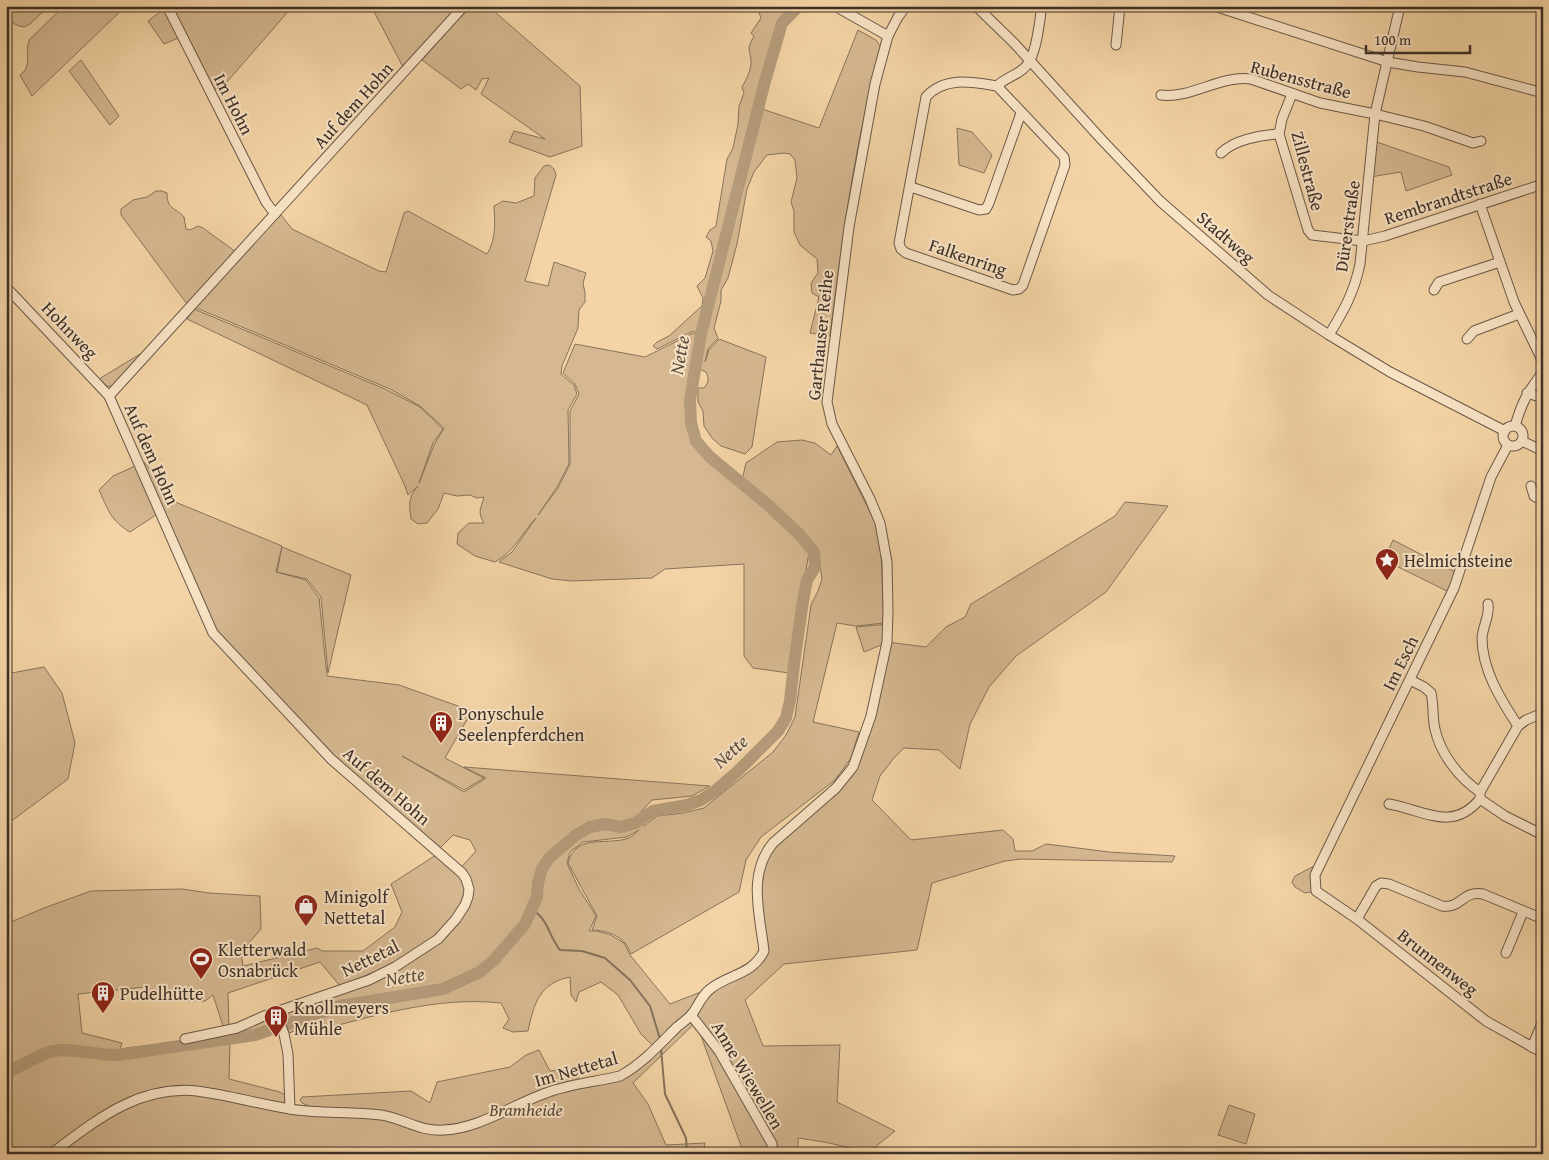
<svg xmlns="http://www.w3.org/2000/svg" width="1549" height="1160" font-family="'Gentium Book Plus',serif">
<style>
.green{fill:#d5b891;stroke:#88745c;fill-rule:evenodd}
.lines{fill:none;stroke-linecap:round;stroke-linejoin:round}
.stream{stroke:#85715a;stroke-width:2}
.river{stroke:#b59c7b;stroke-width:12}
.street-casing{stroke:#6a5948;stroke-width:11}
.street{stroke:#f8e3c5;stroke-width:9}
.labels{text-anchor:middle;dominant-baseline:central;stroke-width:4;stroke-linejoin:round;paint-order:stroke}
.street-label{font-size:18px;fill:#3c3028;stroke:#f8e3c5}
.poi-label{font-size:18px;fill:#3c3028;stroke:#f8e3c5;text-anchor:start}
.park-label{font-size:18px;font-style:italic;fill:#5b4b3d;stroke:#f8e3c5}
.water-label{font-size:19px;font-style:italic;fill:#5a4b3d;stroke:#f8e3c5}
</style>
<rect width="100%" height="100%" fill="#f4d4a6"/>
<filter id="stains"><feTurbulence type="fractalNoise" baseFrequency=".004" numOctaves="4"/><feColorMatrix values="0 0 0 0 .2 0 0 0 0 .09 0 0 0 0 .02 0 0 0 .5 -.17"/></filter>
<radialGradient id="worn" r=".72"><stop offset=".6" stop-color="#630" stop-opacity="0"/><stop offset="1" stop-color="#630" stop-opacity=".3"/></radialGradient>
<g class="green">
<path d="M6,6H49L30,24L24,27C11,25 6,18 6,6Z"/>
<path d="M64,6H126L32,96L20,75C34,65 23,52 30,39Z"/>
<polygon points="168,6 293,6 226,83 212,91 183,36 164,44 148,21"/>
<polygon points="371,6 460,6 403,67"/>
<polygon points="470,6 488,6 580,86 582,146 550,157 509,142 514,131 545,139 481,94 489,78 482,79 476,90 468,84 461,89 422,60"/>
<path d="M762,6H802L785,24L768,80L762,109L819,128L858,30L876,40L881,47C855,141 842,239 830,336L810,333L819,297L812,293L811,283L818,273L817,259L800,245L794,232V211L791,202L797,178L795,160L790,154L784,153L767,155L754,172L747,189L737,244L728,278L721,290V301L714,328L718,338L708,349L705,362L709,350L719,339L766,357L752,447L745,454L721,446L712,438L704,426L703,411L698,402V388H704C709,382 709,379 706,372L700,369L702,361H703L701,359L697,334L693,331L657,349L653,346L657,342L669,336L702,306L703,298L697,286L705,278L713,251L711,241L706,237L710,230L716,226L727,159L733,148L738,124L739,106L744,93L742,87C746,80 752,69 751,60C749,47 747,49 754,36L751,33L761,18L758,10Z"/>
<polygon points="81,60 119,116 110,125 69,71"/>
<polygon points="957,128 972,132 992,155 984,173 959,165"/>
<polygon points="1374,141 1449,167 1452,175 1406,191 1401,172 1370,177"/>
<path d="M549,165L554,169L556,175L525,281L548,286L554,262L586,273L583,283L585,293V302L579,310L578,328L562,366L561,374L574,385L577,394L568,410L569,464L557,487L538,515L558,488L570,464V411L579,394L575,384L563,373L575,344L645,357L693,333L696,335C691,365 680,406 692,435C694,441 699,447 702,452L806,545L809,552L789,673L753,668L744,656V564L665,569L652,578L572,581L552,579L499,562L512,552L536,518C522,533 513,553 495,562L475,556L457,544L458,533L469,523H484C477,512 481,508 484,497L477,498L470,495L457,496L444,493L438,509L427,523L418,524L411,519C409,505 408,497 418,486L408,495L405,486L367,405L187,319L194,309L385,389L420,407L443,429L433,443L419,483L434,445L444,428L420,406L390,389L187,304L121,215V209L133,200L147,197L156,191H162L167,193C167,210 175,207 184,217L186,229L190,230L198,226L203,228L236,252L281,215L292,229L379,271L386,272L404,213L408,211L487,254C496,240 495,222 494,206L503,201L516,203L534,196L535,178L544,166Z"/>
<polygon points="145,351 113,386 107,386 99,379"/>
<path d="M802,440L815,443L831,455L837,446L876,524L881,550L884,623L856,626L837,623L813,722L859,732L851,758L835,780L761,837L746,860L739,892L631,954C629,951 628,946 625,943C618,934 603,930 592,930L597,916L568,863C576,834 603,845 626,839C631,838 636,833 639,830L627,837L583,842L570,852L567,863L579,889L596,916L589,931H597L611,935L624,943L630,955L670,1004L711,988L760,959L757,893L765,852L853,767L886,643L864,652L856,627L888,624L887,642L926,647L946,627L965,617L971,604L1115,516L1125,502L1168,506L1106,592L1016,656L989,687L970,724L960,769L939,750L904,748L894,758L880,776L872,800L911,840L1003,830L1013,839L1015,851H1032L1046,844L1109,852L1175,856L1172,862L1021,859L1005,861L932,883L917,950L784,964L745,1000L763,1046L840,1045L837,1102L895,1131L869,1152L824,1142L798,1138V1154H744L696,1022L633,1083L648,1104L666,1145L705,1143L703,1154H6V924L44,908L91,891L182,889L209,893L260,896L261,929L241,952L243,966L317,948L322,951H363L395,927L402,912L391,884L436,855L456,873L476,851L470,840L453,835L440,848L336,757L218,633L162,511L130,532C111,521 108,510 99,490L113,476L144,462L158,478L168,499L282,546L276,572L306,580L319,598L327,676L399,685L472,711L445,758L484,778L464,790L402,756L464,792L486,778L464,767L710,786L692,796L652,800L640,813L644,826L657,816L683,813L704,808L773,752L786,735L795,717L811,605L818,591L822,579L818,549L769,501L742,480L746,463L777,442ZM320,962L340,986L371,973L375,982L290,1011L282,1021L287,1034L308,1025L312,1032C374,1016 437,996 501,1003L509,1019L503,1028L513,1032L528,1031C534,1004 539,983 570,977L571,995L576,1002L579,992L601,982L618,995L641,1034L655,1048L620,1076L585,1084L569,1069L550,1071L539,1050L526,1055L510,1067L437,1082L430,1103L411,1091L302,1097L300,1100L302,1103L311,1107L279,1110L286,1103L285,1095L280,1092L229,1079L230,1042L118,1058L107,1056L118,1055L122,1043L82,1033L78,994L146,987L150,1000L205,1001L213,995L224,1029L229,1028L228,993Z"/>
<polygon points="1393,540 1457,573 1451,593 1384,560"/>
<polygon points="282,547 351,575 328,673 321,597 307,579 277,572"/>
<polygon points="44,667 62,693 75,743 68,779 6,825 6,674"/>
<polygon points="1320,863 1316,891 1305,893 1295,887 1292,882 1295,876"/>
<polygon points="268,1019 276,1021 277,1023 255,1032 125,1052 126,1048 186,1041"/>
<polygon points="1229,1105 1255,1114 1246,1144 1218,1135"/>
</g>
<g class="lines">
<g class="stream">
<path d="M532,910C548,918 549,937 560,950L582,951L605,958L630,980L650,1006L660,1039"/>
<polyline points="661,1049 665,1094 686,1138 687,1154"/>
</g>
<path class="river" d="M6,1073C19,1067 39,1055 52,1051C71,1047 98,1056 118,1055L255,1035L340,1006L443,989L480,972L494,960L525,924L537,897L538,883L542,869L549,858L576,835L590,827L605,824L621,827L635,823L653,811L687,805L701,800L715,791L738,771L778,731L786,718L790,701L794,664L803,601L807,580L815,567L814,552L799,534L767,504L710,457L696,441L691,423L690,400L701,334L765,81L782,23L799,6"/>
<g class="street-casing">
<g id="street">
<polyline points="167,6 266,202 275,214"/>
<polyline points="835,6 888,36"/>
<polyline points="974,6 979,9 1014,43 1102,140 1160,201 1268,295 1329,335 1390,372 1505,431"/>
<polyline points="1214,6 1388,62 1418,67 1465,72 1543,93"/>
<polyline points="1116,45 1120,6"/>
<path d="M997,86C972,82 945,76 926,97L899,243L901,249L906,253L1013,290L1019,289L1023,285L1065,165L1064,157L997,86C1005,78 1015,76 1023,69C1037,59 1039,22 1042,6"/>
<polyline points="1292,94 1282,119 1279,134 1308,230 1312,235 1363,241 1385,236 1543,184"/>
<path d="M1161,95C1191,99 1220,75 1251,79L1320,103L1375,114L1424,126L1473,143L1481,141"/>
<path d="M1221,153C1234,140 1260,135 1279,134"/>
<polyline points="911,187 979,210 986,209 989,203 1021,113"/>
<polyline points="1480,204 1514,302 1543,362"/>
<polyline points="6,287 109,396 213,633 331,759 462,873 466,879 469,889 468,897 465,905 456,919 438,939 395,967 369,980 264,1016 237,1028 185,1039"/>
<polyline points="1434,290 1439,282 1500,262"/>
<path d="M1329,335C1344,310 1354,293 1360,264L1375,114L1400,6"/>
<polyline points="1467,339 1474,331 1519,314"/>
<polyline points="1527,393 1543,398"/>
<polyline points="109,396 464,6"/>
<path d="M1515,426C1522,402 1527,393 1543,372"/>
<circle cx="1513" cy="436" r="10"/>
<polyline points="1522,441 1543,451"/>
<polyline points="1508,445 1491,477 1454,588 1315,875 1316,891 1357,919 1486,1021 1543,1053"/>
<polyline points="1531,486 1534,496 1543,501"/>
<path d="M1488,604C1490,616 1483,625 1482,638C1482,670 1501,700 1518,726"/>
<polyline points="1480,792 1518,726 1526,720 1543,713"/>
<polyline points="1480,799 1505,816 1543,835"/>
<path d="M1389,804C1424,810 1452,833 1480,799V792C1459,778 1440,753 1435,729C1432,717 1434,705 1431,693L1424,687L1410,680"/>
<path d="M1357,919L1376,886L1381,883L1389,884L1442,906C1462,909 1462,890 1483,894L1543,919"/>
<polyline points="1506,953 1523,912"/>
<polyline points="276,1012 284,1034 288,1054 290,1109"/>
<polyline points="691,1015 719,1051 772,1144 773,1154"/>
<polyline points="1532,1047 1543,1021"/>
<path d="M51,1154C95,1121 138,1085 197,1091C228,1095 259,1104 290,1109C320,1114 351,1111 381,1115C402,1118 421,1132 443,1130C479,1129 512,1105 546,1093C569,1084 595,1082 620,1076C642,1064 659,1045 677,1027C682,1023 688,1019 692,1014C698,1006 701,997 709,990C727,974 752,976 764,951C760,915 747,874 773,843L836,788L853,767L871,716L887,642L888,610L887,562L880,523L870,499L832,424L827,402L849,227L875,84L888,36L898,17L906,6"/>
</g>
</g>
<use href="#street" class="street"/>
</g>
<defs>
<g id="sight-pin" transform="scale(1.25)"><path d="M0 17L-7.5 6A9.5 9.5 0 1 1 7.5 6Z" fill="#8f2418" stroke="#f8e3c5"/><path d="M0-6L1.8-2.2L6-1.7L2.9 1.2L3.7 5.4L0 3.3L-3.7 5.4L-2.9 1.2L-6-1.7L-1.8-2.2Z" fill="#fff"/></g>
<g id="building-pin" transform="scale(1.25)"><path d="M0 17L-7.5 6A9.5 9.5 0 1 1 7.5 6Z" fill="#8f2418" stroke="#f8e3c5"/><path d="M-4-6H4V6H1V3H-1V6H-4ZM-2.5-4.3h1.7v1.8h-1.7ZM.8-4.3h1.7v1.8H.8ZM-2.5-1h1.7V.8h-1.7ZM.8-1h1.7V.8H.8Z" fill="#fff"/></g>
<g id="shop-pin" transform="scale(1.25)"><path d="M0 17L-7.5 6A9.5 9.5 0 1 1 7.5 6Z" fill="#8f2418" stroke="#f8e3c5"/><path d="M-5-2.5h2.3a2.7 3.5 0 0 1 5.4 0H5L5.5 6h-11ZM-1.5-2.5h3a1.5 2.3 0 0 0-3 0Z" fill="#fff"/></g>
<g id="stadium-pin" transform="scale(1.25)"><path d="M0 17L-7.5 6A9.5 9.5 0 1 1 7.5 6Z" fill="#8f2418" stroke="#f8e3c5"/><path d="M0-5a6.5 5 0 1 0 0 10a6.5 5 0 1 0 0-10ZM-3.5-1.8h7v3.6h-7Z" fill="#fff"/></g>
</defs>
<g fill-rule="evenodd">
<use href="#sight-pin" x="1387" y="560"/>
<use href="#building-pin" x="441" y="723"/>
<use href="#shop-pin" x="306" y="906"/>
<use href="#stadium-pin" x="201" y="959"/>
<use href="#building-pin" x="103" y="993"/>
<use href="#building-pin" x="276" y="1017"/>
</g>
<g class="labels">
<g class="street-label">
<text transform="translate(1301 79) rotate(15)">Rubensstraße</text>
<text transform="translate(234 104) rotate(63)">Im Hohn</text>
<text transform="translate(353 105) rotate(-48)">Auf dem Hohn</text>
<text transform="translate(1308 171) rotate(75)">Zillestraße</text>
<text transform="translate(1448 198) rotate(-18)">Rembrandtstraße</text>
<text transform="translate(1347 226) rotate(-82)">Dürerstraße</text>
<text transform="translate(1226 237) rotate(41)">Stadtweg</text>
<text transform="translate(968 257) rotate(19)">Falkenring</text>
<text transform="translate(70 330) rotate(46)">Hohnweg</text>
<text transform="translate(820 335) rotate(-84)">Garthauser Reihe</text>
<text transform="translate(152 454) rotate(66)">Auf dem Hohn</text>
<text transform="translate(1400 663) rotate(-64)">Im Esch</text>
<text transform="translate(387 786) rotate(41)">Auf dem Hohn</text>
<text transform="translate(370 958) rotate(-26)">Nettetal</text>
<text transform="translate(1438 962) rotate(38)">Brunnenweg</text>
<text transform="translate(576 1069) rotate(-16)">Im Nettetal</text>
<text transform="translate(748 1075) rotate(59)">Anne Wiewellen</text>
</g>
<g class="poi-label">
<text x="1404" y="560">Helmichsteine</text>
<text x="458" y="713">Ponyschule<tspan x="458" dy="21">Seelenpferdchen</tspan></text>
<text x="324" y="896">Minigolf<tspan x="324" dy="21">Nettetal</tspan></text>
<text x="218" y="949">Kletterwald<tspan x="218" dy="21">Osnabrück</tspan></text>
<text x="120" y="993">Pudelhütte</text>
<text x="294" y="1007">Knollmeyers<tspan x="294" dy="21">Mühle</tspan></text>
</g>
<g class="park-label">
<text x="526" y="1109">Bramheide</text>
</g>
<g class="water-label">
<text transform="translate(679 355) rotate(-80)">Nette</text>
<text transform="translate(730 751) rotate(-42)">Nette</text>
<text transform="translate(405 976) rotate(-9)">Nette</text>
</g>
</g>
<rect width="1549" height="1160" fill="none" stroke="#f4d4a6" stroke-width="25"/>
<rect x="8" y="8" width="1534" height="1145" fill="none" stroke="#3c3028" stroke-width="2.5"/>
<rect x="12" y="12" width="1524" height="1135" fill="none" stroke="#3c3028"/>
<path d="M1366 45v8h104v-8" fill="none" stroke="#3c3028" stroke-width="2.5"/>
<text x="1374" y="45" font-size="15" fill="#3c3028" stroke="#f8e3c5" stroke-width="4" paint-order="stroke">100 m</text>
<rect width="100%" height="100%" filter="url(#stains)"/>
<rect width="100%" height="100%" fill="url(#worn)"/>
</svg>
